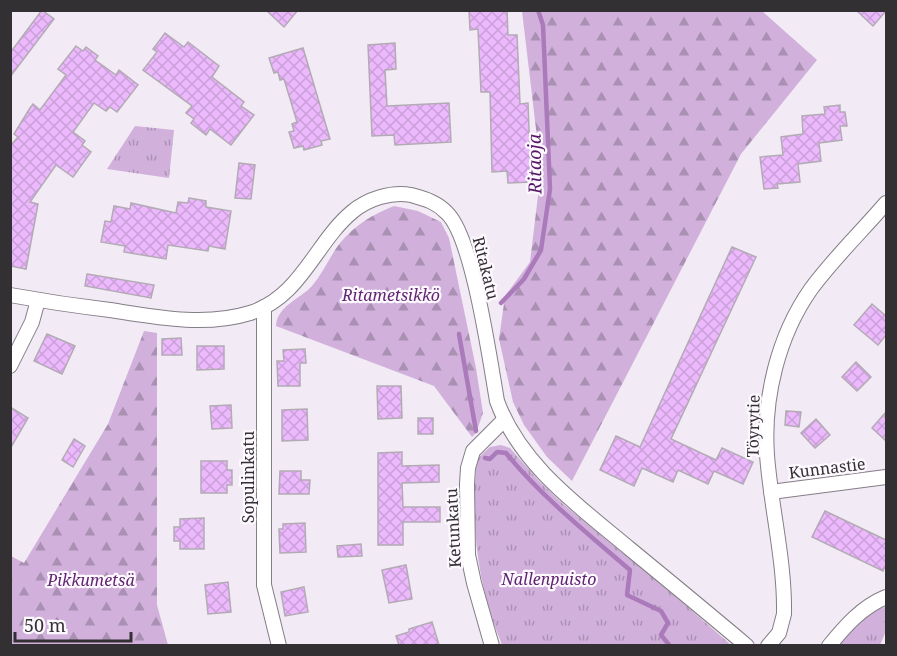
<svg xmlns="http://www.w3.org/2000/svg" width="897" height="656" font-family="'Noto Serif',serif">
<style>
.forest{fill:url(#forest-firs)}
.park{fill:url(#park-tufts)}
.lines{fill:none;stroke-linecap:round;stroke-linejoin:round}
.stream{stroke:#aa7aba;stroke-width:4.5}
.building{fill:url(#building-cross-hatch);stroke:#b2abb4;stroke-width:1.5}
.street-casing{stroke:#847e87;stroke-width:16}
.street{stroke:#fff;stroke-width:14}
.labels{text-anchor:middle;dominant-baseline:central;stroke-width:4.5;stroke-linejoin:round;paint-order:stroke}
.street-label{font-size:16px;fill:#333034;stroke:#fdf9ff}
.park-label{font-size:16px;font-style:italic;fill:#602472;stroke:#fdf9ff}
.water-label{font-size:18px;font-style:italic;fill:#551867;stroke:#fdf9ff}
</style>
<defs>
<pattern id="forest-firs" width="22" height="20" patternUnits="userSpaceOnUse" patternTransform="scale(1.5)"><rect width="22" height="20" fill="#d1b1dc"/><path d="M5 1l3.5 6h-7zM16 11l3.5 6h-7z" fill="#aa90b3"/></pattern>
<pattern id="park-tufts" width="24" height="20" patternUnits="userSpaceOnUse" patternTransform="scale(1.5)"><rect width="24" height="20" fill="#d1b1dc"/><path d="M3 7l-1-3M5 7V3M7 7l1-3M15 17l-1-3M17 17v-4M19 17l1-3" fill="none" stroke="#aa90b3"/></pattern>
<pattern id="building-cross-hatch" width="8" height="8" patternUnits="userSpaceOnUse" patternTransform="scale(1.5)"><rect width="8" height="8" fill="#ecb9fd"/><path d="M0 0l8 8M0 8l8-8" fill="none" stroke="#cb9fd9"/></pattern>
</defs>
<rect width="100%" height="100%" fill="#f2eaf4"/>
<g class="forest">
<polygon points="522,11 762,11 817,60 741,154 572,481 547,457 524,425 513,402 499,339 505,296 530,262 541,171"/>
<path d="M394,206L418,211L441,222L449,238L476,368L483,413L476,433L472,437L434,386L276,326C277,306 300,299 312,286C323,273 330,256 340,243C355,225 373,214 394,206Z"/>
<polygon points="144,331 157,333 157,605 168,645 11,645 11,556 24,563 108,424"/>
</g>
<g class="park">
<polygon points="135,126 174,130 169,178 107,169"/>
<path d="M501,445L510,448L539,481L563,504L682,602L731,645H502C477,583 470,526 477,459L490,447Z"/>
<polygon points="886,607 886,631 880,645 836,646 873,609"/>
</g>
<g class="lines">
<g class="stream">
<polyline points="501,303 524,279 541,250 550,189 543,25 538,10"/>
<polyline points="459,334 476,431"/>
<path d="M485,458L490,459L497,452L506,453C542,497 587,533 630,570L627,595L661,611L668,623L661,635L670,646"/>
</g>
</g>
<g class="building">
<polygon points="42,10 54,19 10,77 10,53"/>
<polygon points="266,10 298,10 284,27"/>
<polygon points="469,10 507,10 508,35 517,35 520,104 528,103 531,182 508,183 507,171 492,172 490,92 481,92 478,29 470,30"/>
<polygon points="856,10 886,10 886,11 873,26"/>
<polygon points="165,33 184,47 188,42 219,66 212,77 244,102 241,106 254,115 231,145 210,129 206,135 191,123 194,119 186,113 192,106 143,70 157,52 153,49"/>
<polygon points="395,43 396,69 385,70 387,106 449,103 451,142 395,145 394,135 372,136 368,45"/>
<polygon points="76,46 83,51 86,47 98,56 95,60 116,75 119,70 138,85 117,112 110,107 106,111 94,103 73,132 85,141 82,145 91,152 73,177 56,165 30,202 38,204 26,269 10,266 10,146 18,137 14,134 30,108 33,104 40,110 66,75 58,69"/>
<polygon points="303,48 330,139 321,141 322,145 304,150 303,146 294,148 289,132 294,131 292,124 297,122 284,79 280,80 278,72 274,73 269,58"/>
<polygon points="840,105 840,112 845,112 847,126 840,126 842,140 819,143 821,161 798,164 800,182 777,184 778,188 764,189 760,157 783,155 781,137 803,134 802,116 825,114 824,107"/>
<polygon points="239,163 255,165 251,199 235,198"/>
<polygon points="189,198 206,201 206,207 231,211 225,249 209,246 208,251 168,245 166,259 124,252 125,246 101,242 105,221 111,222 114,206 130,209 131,203 176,213 178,202 188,203"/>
<polygon points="732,247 756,257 671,439 716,460 722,448 753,462 743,484 714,471 708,484 678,470 673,482 642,468 634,486 600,470 616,436 640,447"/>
<polygon points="87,274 154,285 151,298 85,286"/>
<polygon points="872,304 886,316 886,335 878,345 854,325"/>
<polygon points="47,334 75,346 62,374 34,361"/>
<polygon points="181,338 182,355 162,355 162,339"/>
<polygon points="197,346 224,346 224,369 197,370"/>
<polygon points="305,349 306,363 300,363 300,386 278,386 277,361 284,361 283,350"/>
<polygon points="856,362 871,377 857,391 842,377"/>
<polygon points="377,386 401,386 402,418 378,419"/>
<polygon points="231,405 232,428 212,429 210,406"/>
<polygon points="10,407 28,418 10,449"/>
<polygon points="307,409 308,440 282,441 282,410"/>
<polygon points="786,411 801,412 799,427 785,425"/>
<polygon points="886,412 886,441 872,428"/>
<rect x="418" y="418" width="15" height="16"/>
<polygon points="816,419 830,435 815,448 801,433"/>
<polygon points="74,439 85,446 73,467 62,460"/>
<polygon points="402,452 402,466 439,465 439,482 402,483 403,507 440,507 440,522 403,522 403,545 378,545 378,453"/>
<polygon points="201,461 227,461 227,470 232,470 232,485 227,485 227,493 201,493"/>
<polygon points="280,471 301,471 301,480 310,480 309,494 279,494"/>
<polygon points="825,511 886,540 886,564 883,571 812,537"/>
<polygon points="204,518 204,549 180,549 180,541 174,541 174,527 180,527 180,519"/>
<polygon points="305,523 306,552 280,553 279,529 283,529 283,524"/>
<polygon points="361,544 362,556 338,557 337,546"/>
<polygon points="406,565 412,599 389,603 382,570"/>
<polygon points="228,582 231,612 208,614 205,585"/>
<polygon points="304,587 308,612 285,616 281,592"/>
<polygon points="432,622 439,645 399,645 396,636 409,632 409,629"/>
</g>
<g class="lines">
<g class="street-casing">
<g id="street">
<path d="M10,295C43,301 76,306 110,310C155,317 205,327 250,313C301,297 315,243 352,212C367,199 392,191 411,195C425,199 437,202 447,213C473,238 490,361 497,401C520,465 580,507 630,549C669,581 708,613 747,646"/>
<polyline points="264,307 264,585 279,646"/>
<polyline points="10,366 32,322 38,300"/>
<polyline points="771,492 886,477"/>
<polyline points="492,646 474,583 468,555 467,484 468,468 473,451 504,420"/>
<path d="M768,646L779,633L784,614C785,561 771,508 767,455C763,398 778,336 811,289C833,259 862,231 886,203"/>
<path d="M829,646C846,625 862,607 886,597"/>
</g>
</g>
<use href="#street" class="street"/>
</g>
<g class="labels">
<g class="street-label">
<text transform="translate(486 268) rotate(76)">Ritakatu</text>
<text transform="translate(753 426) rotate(-89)">Töyrytie</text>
<text transform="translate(827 468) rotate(-7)">Kunnastie</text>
<text transform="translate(248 477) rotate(-90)">Sopulinkatu</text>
<text transform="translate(453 528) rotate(-93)">Ketunkatu</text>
</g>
<g class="park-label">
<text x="391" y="295">Ritametsikkö</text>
<text x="549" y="579">Nallenpuisto</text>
<text x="91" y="580">Pikkumetsä</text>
</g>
<g class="water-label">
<text transform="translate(534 164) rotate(-91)">Ritaoja</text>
</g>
</g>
<rect width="897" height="656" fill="none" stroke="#333034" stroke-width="24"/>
<path d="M15 632v9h116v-9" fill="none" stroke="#333034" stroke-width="3"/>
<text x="24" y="632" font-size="18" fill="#333034" stroke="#fdf9ff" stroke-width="4.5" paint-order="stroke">50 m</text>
</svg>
